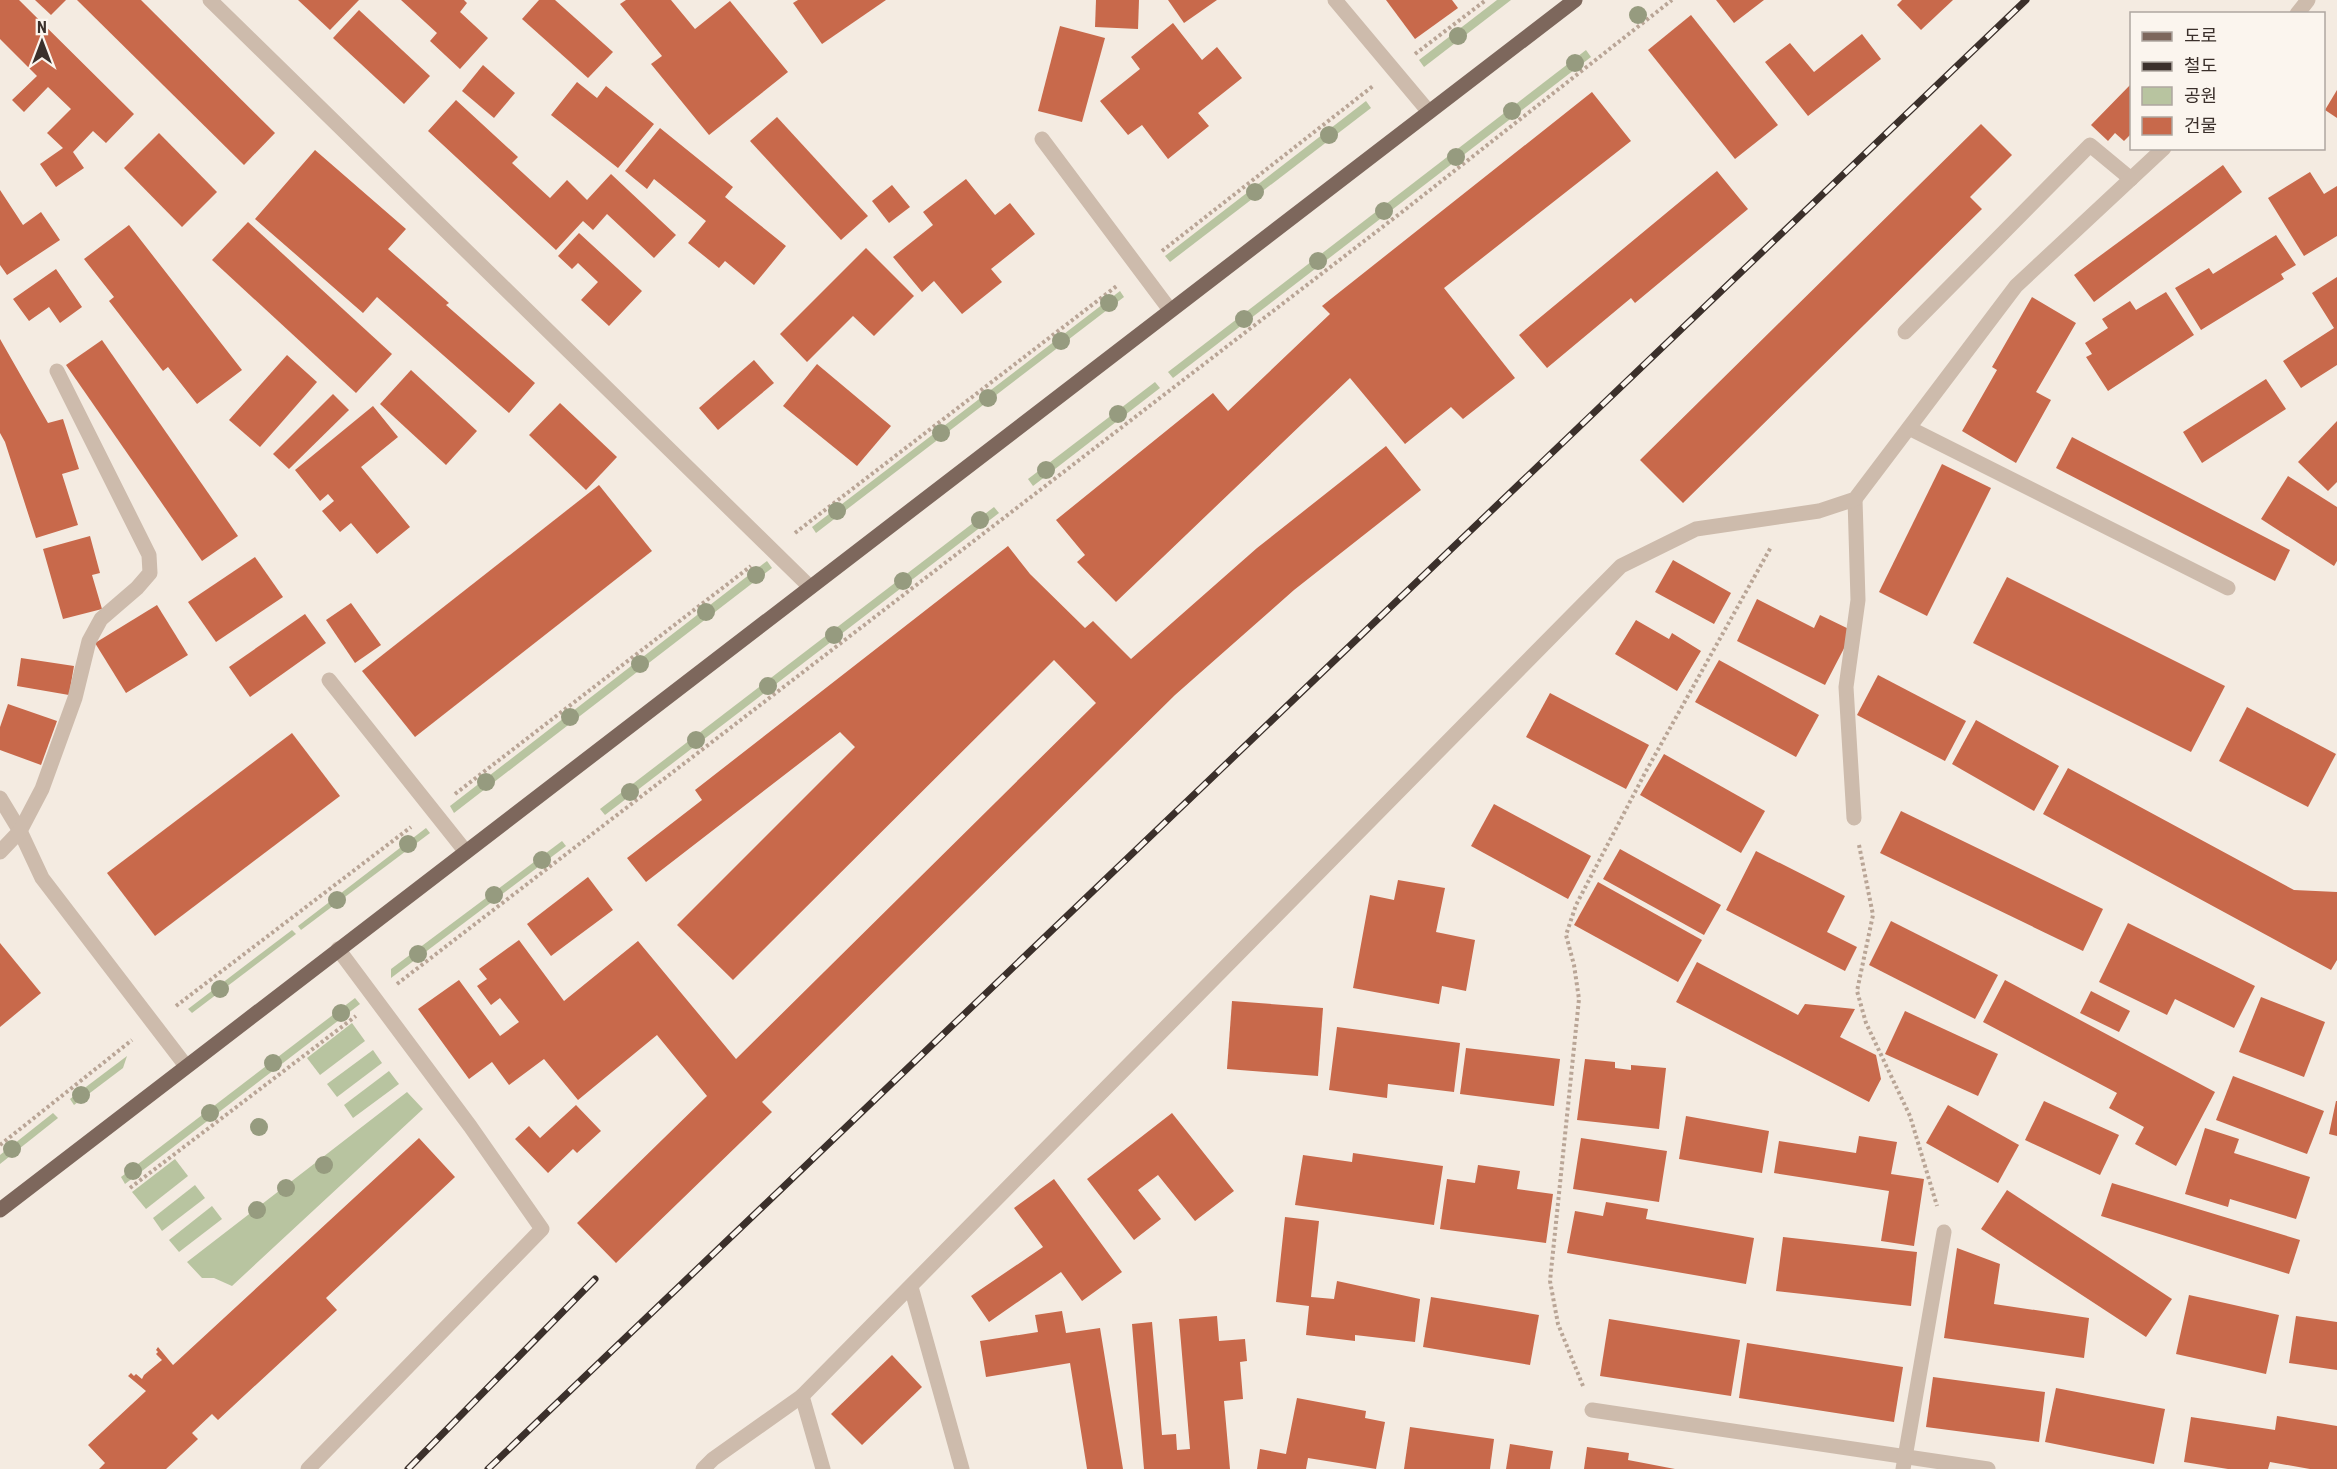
<svg xmlns="http://www.w3.org/2000/svg" width="2337" height="1469" font-family="'Roboto Condensed','Noto Sans KR',sans-serif">
<style>
.green{fill:#b8c4a0}
.building{fill:#c8694b}
.lines{fill:none;stroke-linecap:round;stroke-linejoin:round}
.path{stroke:#b9a596;stroke-width:4;stroke-dasharray:3 3;stroke-linecap:butt}
.minor{stroke:#cdbbac;stroke-width:15}
.major{stroke:#7d675c;stroke-width:15}
.rail-casing{stroke:#3b302b;stroke-width:7}
.rail{stroke:#fbf5ee;stroke-width:4.5;stroke-dasharray:14;stroke-linecap:butt}
.tree{fill:#969b7f}
</style>
<rect width="100%" height="100%" fill="#f4ebe1"/>
<g class="green">
<polygon points="1497,0 1511,0 1424,67 1419,60"/>
<polygon points="1586,50 1591,57 1173,378 1168,372"/>
<polygon points="1366,101 1371,108 1170,262 1165,256"/>
<polygon points="1120,291 1124,297 816,533 812,527"/>
<polygon points="1155,382 1160,388 1033,486 1028,479"/>
<polygon points="994,507 999,513 605,815 600,809"/>
<polygon points="767,561 772,568 454,813 450,806"/>
<polygon points="426,828 430,833 301,930 298,926"/>
<polygon points="562,841 566,846 391,978 391,969"/>
<polygon points="292,930 296,934 192,1013 188,1009"/>
<polygon points="355,998 360,1004 125,1184 121,1177"/>
<polygon points="352,1023 365,1041 320,1075 307,1058"/>
<polygon points="373,1050 382,1063 337,1097 327,1084"/>
<polygon points="127,1056 123,1068 74,1105 70,1099"/>
<polygon points="389,1071 399,1084 353,1118 344,1105"/>
<polygon points="407,1092 423,1109 232,1286 214,1278 202,1278 187,1262"/>
<polygon points="53,1113 58,1118 0,1164 0,1155"/>
<polygon points="175,1159 188,1176 146,1209 132,1192"/>
<polygon points="195,1185 205,1198 162,1231 153,1218"/>
<polygon points="212,1206 222,1219 179,1252 169,1240"/>
</g>
<g class="building">
<polygon points="0,0 19,0 134,114 106,143 93,131 73,152 84,168 56,187 40,164 63,148 47,133 71,109 48,87 24,112 12,100 37,76 0,39"/>
<polygon points="35,0 66,0 51,15"/>
<polygon points="77,0 141,0 275,133 244,165"/>
<polygon points="298,0 359,0 330,30"/>
<polygon points="401,0 464,0 467,3 460,12 488,38 460,69 430,41 437,33"/>
<polygon points="539,0 555,0 613,52 588,78 522,19"/>
<polygon points="626,0 671,0 695,29 730,1 788,72 709,135 651,64 662,56 620,4"/>
<polygon points="798,0 886,0 822,44 793,3"/>
<polygon points="1096,0 1139,0 1138,29 1095,27"/>
<polygon points="1168,0 1217,0 1184,23"/>
<polygon points="1386,0 1452,0 1458,8 1415,39"/>
<polygon points="1716,0 1764,0 1734,23"/>
<polygon points="1902,0 1953,0 1921,30 1897,5"/>
<polygon points="359,10 430,76 404,104 333,38"/>
<polygon points="1691,15 1778,125 1735,159 1648,50"/>
<polygon points="1173,23 1202,60 1217,47 1242,78 1198,113 1209,126 1168,159 1142,125 1128,135 1100,101 1140,69 1131,57"/>
<polygon points="1060,26 1105,38 1082,122 1038,111"/>
<polygon points="1862,34 1881,59 1808,116 1765,62 1790,43 1814,72"/>
<polygon points="483,65 515,93 494,118 462,91"/>
<polygon points="577,82 597,98 606,86 654,124 618,168 551,115"/>
<polygon points="2132,83 2132,133 2124,141 2115,133 2108,141 2091,125"/>
<polygon points="2337,90 2337,118 2325,110"/>
<polygon points="1592,92 1631,141 1444,288 1515,378 1463,419 1451,407 1405,444 1350,378 1116,602 1077,562 1085,555 1056,520 1213,393 1228,411 1330,314 1322,306"/>
<polygon points="456,100 518,157 512,163 550,198 567,180 587,200 611,174 676,235 654,258 607,214 593,230 583,221 556,250 428,131"/>
<polygon points="777,117 868,216 841,240 750,141"/>
<polygon points="1981,124 2012,155 1970,197 1982,209 1683,503 1640,460"/>
<polygon points="660,128 733,187 725,197 786,246 754,285 725,261 719,268 688,243 706,221 654,179 647,189 625,171"/>
<polygon points="159,133 217,192 182,227 124,168"/>
<polygon points="315,150 406,229 388,249 449,303 446,305 535,383 509,413 377,297 363,313 255,219"/>
<polygon points="2223,165 2242,192 2094,302 2074,275"/>
<polygon points="1717,171 1748,209 1635,303 1631,298 1547,368 1519,335"/>
<polygon points="2310,172 2324,194 2337,186 2337,236 2304,256 2268,198"/>
<polygon points="966,179 995,215 1010,203 1035,234 991,269 1002,282 962,314 934,281 922,292 893,257 933,225 923,212"/>
<polygon points="892,185 910,207 889,223 872,201"/>
<polygon points="0,190 23,225 41,212 60,240 7,275 0,265"/>
<polygon points="248,222 392,354 356,393 212,260"/>
<polygon points="129,225 242,370 197,404 168,367 163,371 109,301 114,297 84,259"/>
<polygon points="579,233 642,291 609,326 581,300 598,282 578,263 572,269 558,256"/>
<polygon points="2276,235 2296,265 2281,274 2284,279 2201,330 2175,288 2209,268 2213,274"/>
<polygon points="866,248 914,296 874,336 853,316 807,362 780,334"/>
<polygon points="56,269 82,307 60,323 49,307 29,321 13,299"/>
<polygon points="2337,277 2337,365 2301,388 2283,361 2334,328 2312,293"/>
<polygon points="2166,292 2194,335 2108,391 2086,357 2092,354 2085,343 2108,328 2102,319 2130,301 2136,310"/>
<polygon points="2032,297 2076,323 2036,392 2051,400 2016,463 1962,431 1997,370 1992,367"/>
<polygon points="0,339 48,423 63,419 79,469 62,474 78,525 36,538 5,442 0,433"/>
<polygon points="102,340 238,536 202,561 66,365"/>
<polygon points="287,355 317,382 260,447 229,420"/>
<polygon points="754,360 774,383 718,430 699,408"/>
<polygon points="817,364 891,426 857,466 783,406"/>
<polygon points="411,370 477,431 446,465 380,404"/>
<polygon points="2266,379 2286,409 2202,463 2183,432"/>
<polygon points="333,394 349,410 289,469 273,454"/>
<polygon points="560,403 617,457 586,490 529,435"/>
<polygon points="373,406 398,437 361,467 410,527 377,554 351,523 340,532 322,511 334,501 328,494 320,501 295,470"/>
<polygon points="2337,421 2337,482 2328,491 2298,462"/>
<polygon points="2072,437 2290,550 2275,581 2056,468"/>
<polygon points="1386,446 1421,490 1294,590 1175,695 762,1102 772,1112 616,1263 577,1223 707,1096 657,1035 578,1100 544,1059 509,1085 492,1062 469,1079 418,1009 459,980 500,1036 519,1022 500,998 491,1005 477,986 487,979 479,969 519,940 564,1001 638,941 736,1059 1096,703 1054,660 733,980 677,925 855,747 840,732 646,882 627,858 702,800 695,790 1008,546 1030,574 1085,628 1093,621 1131,659 1257,548"/>
<polygon points="1942,464 1991,488 1927,616 1879,592"/>
<polygon points="2288,476 2337,507 2337,561 2334,566 2261,519"/>
<polygon points="599,485 652,551 415,737 362,671"/>
<polygon points="90,536 100,573 92,575 102,609 63,619 43,549"/>
<polygon points="255,557 283,597 216,642 188,602"/>
<polygon points="1673,560 1731,593 1714,624 1655,592"/>
<polygon points="2007,577 2225,686 2191,752 1973,643"/>
<polygon points="1757,599 1814,628 1820,615 1853,631 1825,685 1737,641"/>
<polygon points="351,603 381,645 355,663 326,620"/>
<polygon points="157,605 188,655 126,693 95,643"/>
<polygon points="305,614 326,643 250,697 229,667"/>
<polygon points="1636,620 1669,639 1672,633 1701,651 1677,691 1615,654"/>
<polygon points="21,658 74,666 69,695 17,686"/>
<polygon points="1719,660 1819,715 1796,757 1695,702"/>
<polygon points="1878,675 1966,721 1945,761 1857,715"/>
<polygon points="1550,693 1649,745 1626,789 1526,737"/>
<polygon points="8,704 57,721 41,765 0,750 0,727"/>
<polygon points="2247,707 2336,754 2308,807 2219,761"/>
<polygon points="1976,720 2059,766 2034,811 1952,764"/>
<polygon points="292,733 340,796 155,936 107,873"/>
<polygon points="1664,754 1765,811 1741,853 1640,795"/>
<polygon points="2068,768 2294,890 2337,892 2337,960 2331,970 2043,814"/>
<polygon points="1494,804 1591,856 1568,899 1471,846"/>
<polygon points="1901,811 2103,909 2083,951 1880,853"/>
<polygon points="1620,849 1721,905 1704,935 1603,879"/>
<polygon points="1756,851 1845,896 1827,932 1857,947 1845,971 1726,910"/>
<polygon points="588,877 613,910 551,956 527,924"/>
<polygon points="1398,880 1445,888 1436,932 1475,940 1466,991 1442,986 1439,1004 1353,988 1370,895 1394,900"/>
<polygon points="1598,882 1702,940 1678,982 1574,925"/>
<polygon points="1891,921 1998,975 1975,1019 1869,965"/>
<polygon points="2128,923 2255,986 2234,1028 2175,999 2167,1015 2099,982"/>
<polygon points="0,943 41,993 0,1027"/>
<polygon points="1697,962 1798,1015 1805,1004 1855,1009 1840,1037 1876,1055 1881,1079 1869,1102 1676,1002"/>
<polygon points="2005,980 2215,1092 2176,1166 2135,1144 2144,1127 2109,1108 2117,1093 1983,1022"/>
<polygon points="2091,991 2130,1011 2119,1032 2080,1013"/>
<polygon points="2261,997 2325,1022 2304,1077 2239,1052"/>
<polygon points="1232,1001 1323,1008 1318,1076 1227,1069"/>
<polygon points="1905,1011 1998,1054 1978,1096 1885,1054"/>
<polygon points="1337,1027 1460,1043 1454,1092 1388,1084 1387,1098 1329,1090"/>
<polygon points="1466,1048 1560,1059 1554,1106 1460,1094"/>
<polygon points="1585,1059 1615,1062 1615,1068 1631,1070 1631,1065 1666,1068 1659,1129 1577,1120"/>
<polygon points="2233,1076 2324,1111 2307,1154 2216,1120"/>
<polygon points="2044,1101 2119,1135 2100,1175 2025,1140"/>
<polygon points="2336,1101 2337,1101 2337,1136 2329,1134"/>
<polygon points="576,1105 601,1131 577,1153 573,1149 548,1173 515,1139 529,1126 540,1138"/>
<polygon points="1948,1105 2019,1145 1998,1183 1926,1143"/>
<polygon points="1172,1113 1234,1191 1195,1221 1158,1175 1138,1190 1161,1219 1134,1240 1087,1179"/>
<polygon points="1686,1116 1769,1131 1762,1173 1679,1159"/>
<polygon points="2205,1128 2239,1139 2234,1153 2310,1177 2296,1219 2230,1199 2228,1207 2185,1194"/>
<polygon points="1859,1136 1897,1142 1891,1174 1924,1179 1914,1246 1881,1241 1889,1191 1774,1173 1779,1141 1856,1153"/>
<polygon points="419,1138 455,1177 326,1298 337,1310 218,1420 212,1414 192,1433 198,1439 166,1469 99,1469 105,1463 88,1445 146,1391 128,1376 131,1373 134,1376 136,1374 142,1379 144,1375 162,1360 156,1354 158,1352 156,1350 158,1347 173,1365"/>
<polygon points="1581,1138 1667,1151 1659,1202 1573,1189"/>
<polygon points="1353,1153 1443,1166 1434,1225 1295,1205 1303,1155 1352,1162"/>
<polygon points="1478,1165 1520,1171 1517,1189 1553,1194 1546,1243 1440,1229 1447,1179 1475,1183"/>
<polygon points="1054,1179 1122,1272 1082,1301 1061,1272 989,1322 971,1296 1043,1247 1014,1208"/>
<polygon points="2112,1183 2300,1240 2289,1274 2101,1216"/>
<polygon points="2007,1190 2172,1299 2146,1337 1981,1229"/>
<polygon points="1606,1202 1648,1209 1646,1219 1754,1238 1746,1284 1567,1253 1575,1211 1603,1216"/>
<polygon points="1285,1217 1319,1221 1311,1297 1334,1299 1337,1281 1420,1299 1415,1342 1355,1335 1355,1341 1306,1335 1309,1306 1276,1302"/>
<polygon points="1783,1237 1917,1252 1911,1306 1776,1291"/>
<polygon points="1957,1248 2000,1264 1994,1304 2089,1318 2084,1358 1944,1338"/>
<polygon points="2189,1295 2279,1315 2266,1374 2176,1354"/>
<polygon points="1431,1297 1539,1315 1530,1365 1423,1347"/>
<polygon points="1062,1311 1066,1333 1100,1328 1123,1469 1087,1469 1070,1363 986,1377 980,1341 1038,1332 1035,1315"/>
<polygon points="1217,1316 1219,1341 1245,1339 1247,1361 1240,1362 1243,1399 1224,1401 1230,1469 1144,1469 1132,1324 1152,1322 1162,1435 1176,1434 1177,1450 1190,1449 1179,1319"/>
<polygon points="2296,1316 2337,1322 2337,1370 2289,1363"/>
<polygon points="1609,1319 1740,1340 1731,1396 1600,1376"/>
<polygon points="1747,1343 1903,1367 1894,1422 1739,1398"/>
<polygon points="892,1355 922,1387 862,1445 831,1414"/>
<polygon points="1933,1377 2045,1392 2039,1442 1926,1427"/>
<polygon points="2056,1388 2165,1409 2154,1464 2045,1442"/>
<polygon points="1297,1398 1366,1411 1365,1418 1385,1422 1376,1469 1308,1458 1306,1469 1257,1469 1260,1449 1286,1454"/>
<polygon points="2277,1416 2337,1426 2337,1469 2310,1469 2270,1462 2268,1469 2228,1469 2184,1462 2191,1417 2275,1430"/>
<polygon points="1410,1427 1494,1439 1490,1469 1404,1469"/>
<polygon points="1510,1444 1553,1451 1550,1469 1506,1469"/>
<polygon points="1587,1447 1629,1453 1628,1460 1675,1469 1584,1469"/>
</g>
<g class="lines">
<g class="path">
<polyline points="1415,54 1486,0"/>
<polyline points="1162,251 1373,86"/>
<polyline points="795,533 1118,285"/>
<polyline points="455,794 751,566"/>
<polyline points="1859,845 1873,915 1857,991 1866,1023 1910,1116 1937,1206"/>
<polyline points="397,984 1402,212 1672,0"/>
<polyline points="176,1006 411,827"/>
<polyline points="0,1145 132,1040"/>
<polyline points="130,1188 356,1016"/>
<polyline points="1583,1386 1558,1324 1550,1281 1579,999 1574,965 1566,935 1576,905 1645,773 1771,547"/>
</g>
<g class="minor">
<polyline points="210,0 810,587"/>
<polyline points="1335,0 1429,112"/>
<polyline points="2297,14 2308,0"/>
<polyline points="1042,139 1170,310"/>
<polyline points="1905,332 2090,145 2131,179"/>
<polyline points="1909,428 2228,588"/>
<polyline points="329,680 466,852"/>
<polyline points="0,798 20,831 42,878 186,1066"/>
<polyline points="1854,818 1846,687 1858,600 1855,499"/>
<polyline points="0,852 20,831 42,789 75,698 89,641 101,619 137,588 150,573 149,555 57,371"/>
<polyline points="911,1287 962,1469"/>
<polyline points="802,1396 823,1469"/>
<polyline points="1592,1410 1988,1469"/>
<polyline points="308,1469 542,1229 470,1126 338,949"/>
<polyline points="703,1469 713,1459 802,1396 1621,566 1696,529 1819,511 1855,499 2016,286 2164,148"/>
<polyline points="1903,1469 1944,1232"/>
</g>
<polyline class="major" points="0,1210 1575,0"/>
<g class="rail-casing">
<g id="rail">
<polyline points="408,1469 595,1279"/>
<polyline points="488,1469 2026,0"/>
</g>
</g>
<use href="#rail" class="rail"/>
</g>
<g class="tree">
<circle cx="1638" cy="15" r="9"/>
<circle cx="1458" cy="36" r="9"/>
<circle cx="1575" cy="63" r="9"/>
<circle cx="1512" cy="111" r="9"/>
<circle cx="1329" cy="135" r="9"/>
<circle cx="1456" cy="157" r="9"/>
<circle cx="1255" cy="192" r="9"/>
<circle cx="1384" cy="211" r="9"/>
<circle cx="1318" cy="261" r="9"/>
<circle cx="1109" cy="303" r="9"/>
<circle cx="1244" cy="319" r="9"/>
<circle cx="1061" cy="341" r="9"/>
<circle cx="988" cy="398" r="9"/>
<circle cx="1118" cy="414" r="9"/>
<circle cx="941" cy="433" r="9"/>
<circle cx="1046" cy="470" r="9"/>
<circle cx="837" cy="511" r="9"/>
<circle cx="980" cy="520" r="9"/>
<circle cx="756" cy="575" r="9"/>
<circle cx="903" cy="581" r="9"/>
<circle cx="706" cy="612" r="9"/>
<circle cx="834" cy="635" r="9"/>
<circle cx="640" cy="664" r="9"/>
<circle cx="768" cy="686" r="9"/>
<circle cx="570" cy="717" r="9"/>
<circle cx="696" cy="740" r="9"/>
<circle cx="486" cy="782" r="9"/>
<circle cx="630" cy="792" r="9"/>
<circle cx="408" cy="844" r="9"/>
<circle cx="542" cy="860" r="9"/>
<circle cx="494" cy="895" r="9"/>
<circle cx="337" cy="900" r="9"/>
<circle cx="418" cy="954" r="9"/>
<circle cx="220" cy="989" r="9"/>
<circle cx="341" cy="1013" r="9"/>
<circle cx="273" cy="1063" r="9"/>
<circle cx="81" cy="1095" r="9"/>
<circle cx="210" cy="1113" r="9"/>
<circle cx="259" cy="1127" r="9"/>
<circle cx="12" cy="1149" r="9"/>
<circle cx="324" cy="1165" r="9"/>
<circle cx="133" cy="1171" r="9"/>
<circle cx="286" cy="1188" r="9"/>
<circle cx="257" cy="1210" r="9"/>
</g>
<rect x="2130" y="12" width="195" height="138" fill="#fbf5ee" stroke="#aea6a0" stroke-width="1.5"/>
<rect x="2142" y="32" width="30" height="9" fill="#7d675c" stroke="#aea6a0" stroke-width="1.5"/>
<text x="2184" y="42" font-size="18" fill="#3b302b">도로</text>
<rect x="2142" y="62" width="30" height="9" fill="#3b302b" stroke="#aea6a0" stroke-width="1.5"/>
<text x="2184" y="72" font-size="18" fill="#3b302b">철도</text>
<rect x="2142" y="87" width="30" height="18" fill="#b8c4a0" stroke="#aea6a0" stroke-width="1.5"/>
<text x="2184" y="102" font-size="18" fill="#3b302b">공원</text>
<rect x="2142" y="117" width="30" height="18" fill="#c8694b" stroke="#aea6a0" stroke-width="1.5"/>
<text x="2184" y="132" font-size="18" fill="#3b302b">건물</text>
<g transform="translate(42 42)" stroke="#fbf5ee" stroke-width="4.5" paint-order="stroke">
<path d="M0-4.5L10 22L0 15L-10 22Z" fill="#3b302b"/>
<text y="-9" font-size="16" font-weight="bold" text-anchor="middle" fill="#3b302b">N</text>
</g>
</svg>
